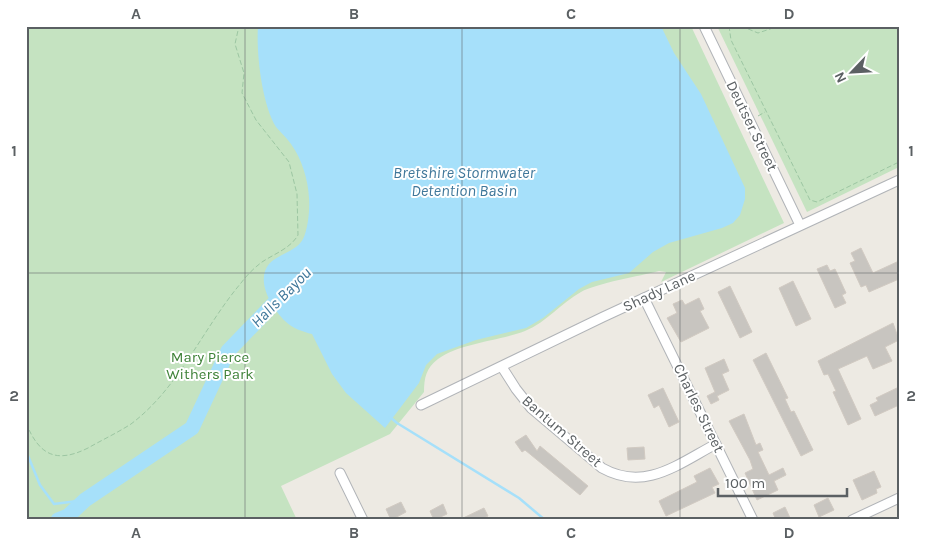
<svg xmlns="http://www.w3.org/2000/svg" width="925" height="546" font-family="Karla,sans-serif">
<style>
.green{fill:#c5e3c1}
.water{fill:#a6e0fa}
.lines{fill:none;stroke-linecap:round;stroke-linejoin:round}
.stream{stroke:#a6e0fa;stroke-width:2.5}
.river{stroke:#a6e0fa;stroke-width:15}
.building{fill:#c8c5c0;stroke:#d1cac2}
.minor-casing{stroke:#b1b4b8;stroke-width:11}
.path{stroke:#9cc6a2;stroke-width:1;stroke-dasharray:5 2.5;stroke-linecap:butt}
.minor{stroke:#fff;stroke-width:9}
.grid{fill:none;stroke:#5b6063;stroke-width:1;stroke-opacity:0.55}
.labels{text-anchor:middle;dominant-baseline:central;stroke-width:4;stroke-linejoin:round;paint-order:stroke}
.street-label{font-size:15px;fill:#5b6063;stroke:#fff}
.park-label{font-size:15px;fill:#40833a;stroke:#fff}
.water-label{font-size:16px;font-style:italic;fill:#3f779a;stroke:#fff}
.neatline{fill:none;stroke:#5b6063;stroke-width:2}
.grid-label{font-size:16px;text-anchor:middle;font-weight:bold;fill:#5b6063}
</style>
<rect width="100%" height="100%" fill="#edeae3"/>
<g class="green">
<path d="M26,26H691L784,223L661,282L666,272L659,271C640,276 597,283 581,292C561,303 547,322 525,331C499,341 460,343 438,359C426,368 424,378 424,392L390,434L281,486L297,520H26Z"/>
<polygon points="717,26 899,26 899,167 807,212"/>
</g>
<path class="water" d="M258,26H661L674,53L701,94L745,188V199L740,215L733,223L722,228L669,243L653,252L629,273L592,282L579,289L543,318L526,328L476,340L437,354L426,365L419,383L385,428L346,393L332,374L312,334C303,332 292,328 285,321C272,308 255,281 269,264C278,254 297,251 303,239C308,229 310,209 309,198C308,180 302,159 291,144C287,138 281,133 276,127C262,104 256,53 258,26Z"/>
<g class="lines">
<g class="stream">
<polyline points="390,417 397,423 519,498 545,520"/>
<polyline points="26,451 40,485 54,504 85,500"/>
</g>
<polyline class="river" points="58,520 68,516 85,500 192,428 228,351 286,291"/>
</g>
<g class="building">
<polygon points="861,248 873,273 899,261 899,279 869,292 866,285 861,287 850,263 855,261 851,253"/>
<polygon points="827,265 830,271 835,269 846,293 842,295 846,303 835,308 817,269"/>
<polygon points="793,281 811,319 796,326 779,288"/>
<polygon points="730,286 752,332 740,338 718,292"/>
<polygon points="699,298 704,309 700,311 709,328 681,342 667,318 677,313 673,304 682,300 685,305"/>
<polygon points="893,323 899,340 885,347 892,361 873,369 867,356 838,369 861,419 848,425 833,392 836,391 828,374 824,375 818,361"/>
<polygon points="766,353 788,398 785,399 791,412 794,411 813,450 801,456 753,360"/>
<polygon points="724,359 729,371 722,374 729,390 717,396 719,400 711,404 707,396 715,392 705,368"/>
<polygon points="899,387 899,405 875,416 870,405 878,401 876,398"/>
<polygon points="663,388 679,422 669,427 659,405 654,408 648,395"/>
<polygon points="744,414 756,445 760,443 763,450 758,452 769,475 783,468 786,475 774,481 778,490 757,500 745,473 753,469 750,460 729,421"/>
<polygon points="526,435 537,451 540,446 588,486 580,495 525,450 522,452 515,442"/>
<polygon points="644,447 645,459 628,460 627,448"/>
<polygon points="710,468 719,484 712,487 715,493 666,516 659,501 697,482 694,476"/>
<polygon points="874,471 881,487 876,489 877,493 862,500 853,480"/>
<polygon points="828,498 834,510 819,517 814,505"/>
<polygon points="401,502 406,512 391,520 386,509"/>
<polygon points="443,504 447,514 434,520 430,511"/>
<polygon points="785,507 791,520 776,520 773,513"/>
<polygon points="484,508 488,516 479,520 459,520"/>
</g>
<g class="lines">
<g class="minor-casing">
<g id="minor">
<polyline points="704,26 800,225"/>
<polyline points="644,298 753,520"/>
<path d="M502,367L516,389L531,408L602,468C645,492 678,464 716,444"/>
<polyline points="421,405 603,317 899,180"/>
<polyline points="340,473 363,520"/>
<polyline points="852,520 899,498"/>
</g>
</g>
<g class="path">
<polyline points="729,26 731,40 810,200 817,202 899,162"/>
<polyline points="741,26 758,33 779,26"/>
<polyline points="758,116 765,112"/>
<path d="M26,423C39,455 56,464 88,448C102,440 117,433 131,424C179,388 203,328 241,283C247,275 254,268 262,262C274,254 291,248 298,235L297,194L289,162L256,120L242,93L244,73L235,44L239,26"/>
</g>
<use href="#minor" class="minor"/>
</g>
<path class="grid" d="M245,26V520M462,26V520M680,26V520M26,273H899"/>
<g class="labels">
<g class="street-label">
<text transform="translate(752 126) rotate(64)">Deutser Street</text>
<text transform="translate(659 291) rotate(-25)">Shady Lane</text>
<text transform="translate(699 408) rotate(64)">Charles Street</text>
<text transform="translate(562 431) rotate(41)">Bantum Street</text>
</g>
<g class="park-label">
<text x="210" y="357">Mary Pierce<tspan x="210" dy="17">Withers Park</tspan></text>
</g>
<g class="water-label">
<text x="464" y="172">Bretshire Stormwater<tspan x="464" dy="18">Detention Basin</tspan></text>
<text transform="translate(281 297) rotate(-45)">Halls Bayou</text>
</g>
</g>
<rect width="925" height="546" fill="none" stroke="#ffffff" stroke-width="55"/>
<g transform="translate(852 72) rotate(245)" stroke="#ffffff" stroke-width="4" paint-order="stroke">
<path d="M0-4L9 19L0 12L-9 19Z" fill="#5b6063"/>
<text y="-8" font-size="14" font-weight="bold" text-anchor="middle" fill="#5b6063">N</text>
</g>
<path d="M718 488v8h129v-8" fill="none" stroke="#5b6063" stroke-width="2.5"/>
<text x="725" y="488" font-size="15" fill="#5b6063" stroke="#ffffff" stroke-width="4" paint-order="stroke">100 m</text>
<rect x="28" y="28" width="870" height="490" class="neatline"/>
<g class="grid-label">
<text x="136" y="19">A</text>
<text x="354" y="19">B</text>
<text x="571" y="19">C</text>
<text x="789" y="19">D</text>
<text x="14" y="156">1</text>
<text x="911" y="156">1</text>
<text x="14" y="401">2</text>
<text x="911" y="401">2</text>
<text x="136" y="538">A</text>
<text x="354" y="538">B</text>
<text x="571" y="538">C</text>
<text x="789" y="538">D</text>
</g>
</svg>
